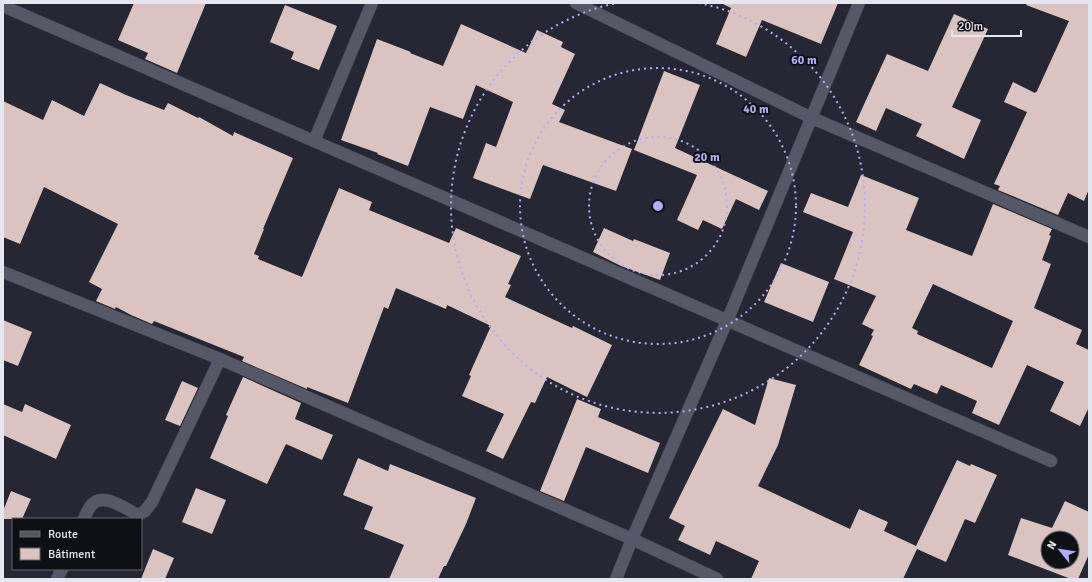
<svg xmlns="http://www.w3.org/2000/svg" width="1092" height="582" font-family="Signika,sans-serif">
<style>
.building{fill:#dac3c1;fill-rule:evenodd}
.lines{fill:none;stroke-linecap:round;stroke-linejoin:round}
.minor-casing{stroke:#43434e;stroke-width:13}
.minor{stroke:#565767;stroke-width:12}
.ring{fill:none;stroke:#b3adf9;stroke-width:2;stroke-dasharray:2 4}
.centre{fill:#b3adf9;stroke:#0f1016;stroke-width:2}
.ring-label{font-size:12px;text-anchor:middle;font-weight:bold;fill:#b3adf9;stroke:#0f1016;stroke-width:4;stroke-linejoin:round;paint-order:stroke}
</style>
<rect width="100%" height="100%" fill="#262634"/>
<g class="building">
<polygon points="134,3 206,3 177,73 145,59 148,53 118,40"/>
<polygon points="721,3 838,3 821,44 762,20 746,57 716,44 731,8"/>
<polygon points="1027,3 1089,3 1089,189 1084,201 1068,193 1058,215 998,190 1000,186 994,184 1027,112 1004,102 1013,82 1035,93 1037,91 1069,21 1026,5"/>
<polygon points="285,5 337,26 319,70 291,59 294,52 270,42"/>
<polygon points="954,14 988,29 952,107 981,120 964,159 916,136 922,124 886,108 876,131 856,122 887,54 928,71"/>
<polygon points="461,24 526,53 537,30 563,42 561,47 575,54 552,104 565,110 559,122 632,149 616,191 543,165 530,199 473,178 486,143 496,147 513,102 476,85 463,119 430,107 408,166 377,154 378,153 341,140 377,39 411,52 410,53 443,66"/>
<polygon points="664,71 700,85 675,148 768,191 759,210 736,199 722,229 703,220 698,230 677,220 697,175 634,150"/>
<polygon points="100,83 126,95 164,110 168,103 198,118 199,117 233,136 234,132 293,158 263,229 264,229 254,254 259,256 258,259 302,277 339,188 372,202 369,210 449,243 456,228 521,256 508,284 511,285 505,297 572,328 573,326 612,345 587,397 547,377 535,403 531,402 503,459 486,451 504,414 462,396 471,376 469,375 491,326 447,305 446,309 396,288 388,309 384,307 348,403 307,387 307,389 242,361 244,357 154,321 152,324 131,315 116,307 115,309 96,301 102,289 89,282 118,224 44,187 20,244 3,237 3,101 43,120 52,100 84,116"/>
<path d="M861,175L919,198L906,230L972,256L993,204L1052,229L1049,235L1051,236L1042,260L1051,264L1034,308L1082,330L1076,344L1089,350V407L1080,426L1050,411L1064,382L1027,365L999,425L972,413L977,401L941,385L937,394L914,384L911,389L859,365L873,336L871,335L874,330L862,324L876,296L834,279L853,232L803,212L811,193L848,207ZM933,284L1013,321L992,368L917,334L918,331L912,328Z"/>
<polygon points="604,228 633,241 634,239 670,253 660,280 621,266 593,252"/>
<polygon points="781,263 829,282 813,322 764,302"/>
<polygon points="3,320 32,332 18,366 3,360"/>
<polygon points="243,377 301,403 295,419 333,435 322,460 286,444 267,484 210,458 228,416 226,415"/>
<polygon points="769,378 796,385 778,445 758,486 850,529 859,509 888,522 884,531 916,546 957,460 970,466 971,464 997,475 975,523 965,519 946,562 917,549 903,579 751,579 759,561 716,541 710,555 678,540 685,526 669,518 723,409 755,425"/>
<polygon points="182,381 198,388 180,426 165,420"/>
<polygon points="577,399 601,409 598,417 660,443 648,473 586,447 564,501 540,491"/>
<polygon points="3,404 22,412 25,404 71,425 56,459 3,435"/>
<polygon points="358,458 388,471 390,464 476,498 466,524 446,566 444,566 438,579 389,579 404,545 364,529 373,507 343,495"/>
<polygon points="196,488 226,500 212,534 182,522"/>
<polygon points="11,491 31,499 22,519 3,519 3,511"/>
<path d="M1065,501L1089,512V554L1078,579H1071L1008,555L1021,518L1052,528ZM1048,538H1072V562H1048Z"/>
<polygon points="153,549 174,558 165,579 141,579"/>
</g>
<g class="lines">
<g class="minor-casing">
<g id="minor">
<polyline points="576,3 812,118 1089,237"/>
<polyline points="3,6 1051,461"/>
<polyline points="314,141 372,3"/>
<polyline points="3,272 220,359 632,539 717,579"/>
<path d="M84,519C86,515 87,511 90,507C101,490 124,508 138,515L145,511L152,502L220,359"/>
<polyline points="57,579 62,569"/>
<polyline points="616,579 632,539 727,321 859,3"/>
</g>
</g>
<use href="#minor" class="minor"/>
</g>
<g class="ring">
<circle cx="658" cy="206" r="69"/>
<circle cx="658" cy="206" r="138"/>
<path d="M699 3A207 207 0 1 1 617 3"/>
</g>
<circle cx="658" cy="206" r="6" class="centre"/>
<g class="ring-label">
<text x="804" y="64">60 m</text>
<text x="756" y="113">40 m</text>
<text x="707" y="161">20 m</text>
</g>
<rect width="1092" height="582" fill="none" stroke="#e6e6f0" stroke-width="8"/>
<rect x="12" y="518" width="130" height="52" fill="#0f1016" stroke="#65666d"/>
<rect x="20" y="531" width="20" height="6" fill="#565767" stroke="#65666d"/>
<text x="48" y="538" font-size="12" fill="#e6e6f0">Route</text>
<rect x="20" y="548" width="20" height="12" fill="#dac3c1" stroke="#65666d"/>
<text x="48" y="558" font-size="12" fill="#e6e6f0">Bâtiment</text>
<g transform="translate(1060 550) rotate(300)"><circle r="19" fill="#0f1016" stroke="#65666d"/>
<path d="M0-3L7 15L0 10L-7 15Z" fill="#b3adf9"/>
<text y="-6" font-size="11" font-weight="bold" text-anchor="middle" fill="#e6e6f0">N</text>
</g>
<path d="M952 30v6h69v-6" fill="none" stroke="#e6e6f0" stroke-width="2"/>
<text x="958" y="30" font-size="12" fill="#e6e6f0" stroke="#0f1016" stroke-width="3" paint-order="stroke">20 m</text>
</svg>
